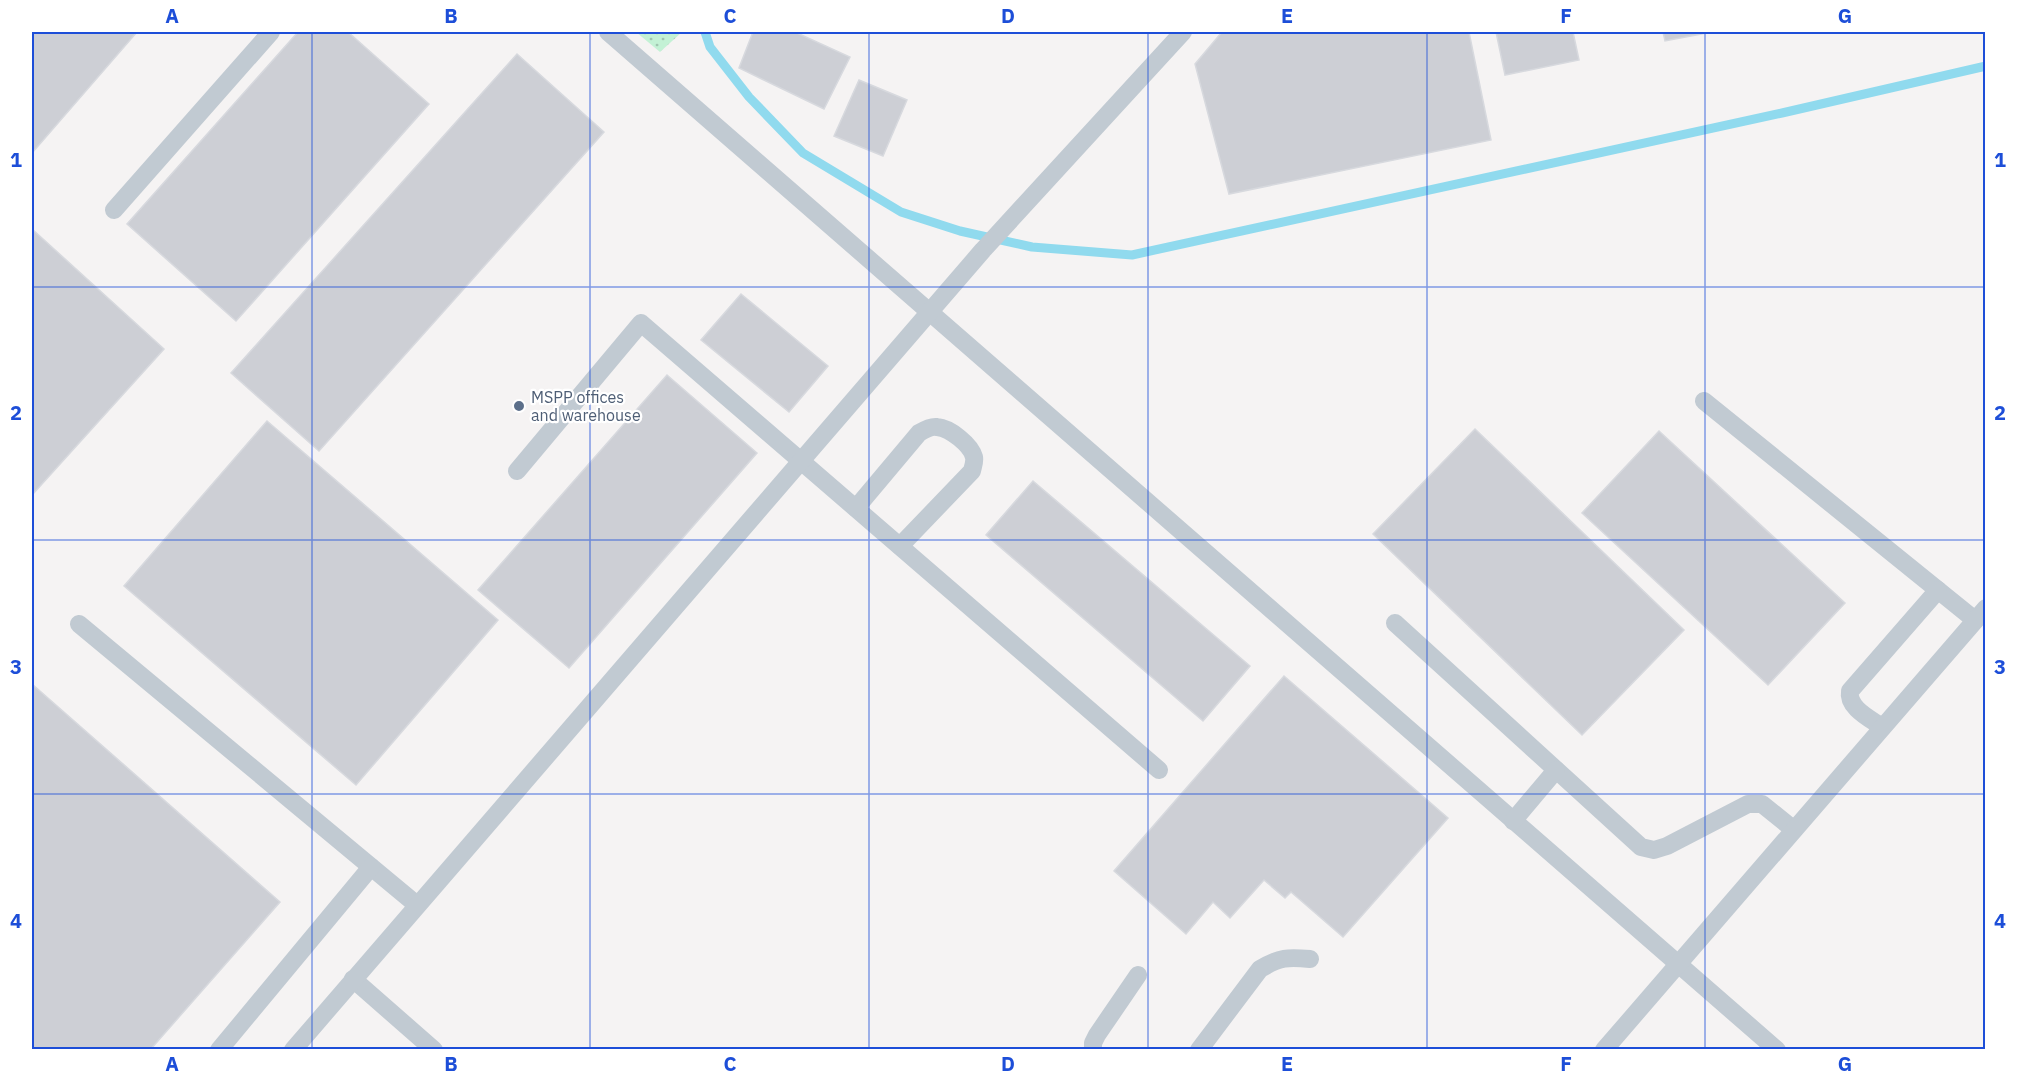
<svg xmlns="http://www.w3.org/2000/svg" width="2017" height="1081" font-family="'IBM Plex Sans',sans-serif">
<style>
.grass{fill:url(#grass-dots)}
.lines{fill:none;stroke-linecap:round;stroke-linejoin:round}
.stream{stroke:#90daee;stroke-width:9}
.building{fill:#cdcfd5;stroke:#d7d9de;stroke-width:1.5}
.service{stroke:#c1cad2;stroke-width:18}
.grid{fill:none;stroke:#1d4ed8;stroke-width:1.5;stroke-opacity:0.55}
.service-dot{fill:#5c6f8a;stroke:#fff;stroke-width:2}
.labels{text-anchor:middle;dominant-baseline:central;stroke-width:4.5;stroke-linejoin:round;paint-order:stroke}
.service-label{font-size:16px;fill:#4e5e75;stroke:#fff;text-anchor:start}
.neatline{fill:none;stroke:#1d4ed8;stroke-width:2}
.grid-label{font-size:20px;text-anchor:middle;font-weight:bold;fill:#1d4ed8}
</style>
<defs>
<pattern id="grass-dots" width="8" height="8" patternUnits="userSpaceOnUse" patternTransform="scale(1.5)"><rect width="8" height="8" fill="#c3f1d5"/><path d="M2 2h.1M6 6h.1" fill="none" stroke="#a0c6b0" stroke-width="1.8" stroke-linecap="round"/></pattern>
</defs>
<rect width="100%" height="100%" fill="#f5f3f3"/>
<polygon class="grass" points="636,32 682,32 660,52"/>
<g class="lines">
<polyline class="stream" points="705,32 710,47 749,97 803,153 901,212 960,231 1032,247 1132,255 1782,113 1986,66"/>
</g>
<g class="building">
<polygon points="32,32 137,32 32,153"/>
<polygon points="298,32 348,32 429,104 236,321 127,224"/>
<polygon points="753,32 795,32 850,57 824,109 739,68"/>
<polygon points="1222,32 1469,32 1491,140 1229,194 1195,64"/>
<polygon points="1496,32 1573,32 1579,60 1505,75"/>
<polygon points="1663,32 1712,32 1665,41"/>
<polygon points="517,54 604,132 319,451 231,373"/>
<polygon points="859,80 907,100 883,156 834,136"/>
<polygon points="32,229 164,349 32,495"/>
<polygon points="741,294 828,366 789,412 701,340"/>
<polygon points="667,375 757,453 569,668 478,590"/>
<polygon points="267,421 498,620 356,785 124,586"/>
<polygon points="1475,429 1684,630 1582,735 1373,534"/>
<polygon points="1659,431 1845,603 1768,685 1582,513"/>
<polygon points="1033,481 1250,666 1203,721 986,535"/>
<polygon points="1284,676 1448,818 1343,937 1291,892 1285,898 1264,880 1230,918 1213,902 1186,934 1114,871"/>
<polygon points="32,684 280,902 150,1050 32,1050"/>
</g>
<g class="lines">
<g class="service">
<polyline points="608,32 1777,1050"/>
<polyline points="114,210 271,32"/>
<polyline points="1704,401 1975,620"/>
<polyline points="517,471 641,323 1159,770"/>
<path d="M856,508L919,433C924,430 931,426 937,427C950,428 971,445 974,457C975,462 973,466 972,471L900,546"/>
<polyline points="1395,623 1641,847 1654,850 1667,846 1748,804 1762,804 1793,829"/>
<polyline points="79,624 417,905"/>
<path d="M1882,727C1871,719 1847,708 1850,691L1938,590"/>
<polyline points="1513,821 1556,770"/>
<polyline points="353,979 434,1050"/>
<polyline points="219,1050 371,867"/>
<polyline points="293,1050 983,250 1183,32"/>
<polyline points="1093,1050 1093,1043 1097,1035 1138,975"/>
<path d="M1199,1050L1260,969C1280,957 1288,957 1310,959"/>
<polyline points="1604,1050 1986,608"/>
</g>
</g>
<path class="grid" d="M312,32V1050M590,32V1050M869,32V1050M1148,32V1050M1427,32V1050M1705,32V1050M32,287H1986M32,540H1986M32,794H1986"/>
<circle class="service-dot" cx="519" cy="406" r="6"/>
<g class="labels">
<g class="service-label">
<text x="531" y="397">MSPP offices<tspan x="531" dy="18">and warehouse</tspan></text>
</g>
</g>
<rect width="2017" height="1081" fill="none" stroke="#ffffff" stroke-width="66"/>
<rect x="33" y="33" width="1951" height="1015" class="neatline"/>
<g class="grid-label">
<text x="172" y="23">A</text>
<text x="451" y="23">B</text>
<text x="730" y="23">C</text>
<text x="1008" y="23">D</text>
<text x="1287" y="23">E</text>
<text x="1566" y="23">F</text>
<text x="1845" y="23">G</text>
<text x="16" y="167">1</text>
<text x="2000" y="167">1</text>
<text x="16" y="420">2</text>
<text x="2000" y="420">2</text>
<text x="16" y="674">3</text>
<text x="2000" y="674">3</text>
<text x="16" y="928">4</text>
<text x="2000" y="928">4</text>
<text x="172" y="1071">A</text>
<text x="451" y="1071">B</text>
<text x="730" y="1071">C</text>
<text x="1008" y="1071">D</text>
<text x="1287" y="1071">E</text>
<text x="1566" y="1071">F</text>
<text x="1845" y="1071">G</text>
</g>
</svg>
